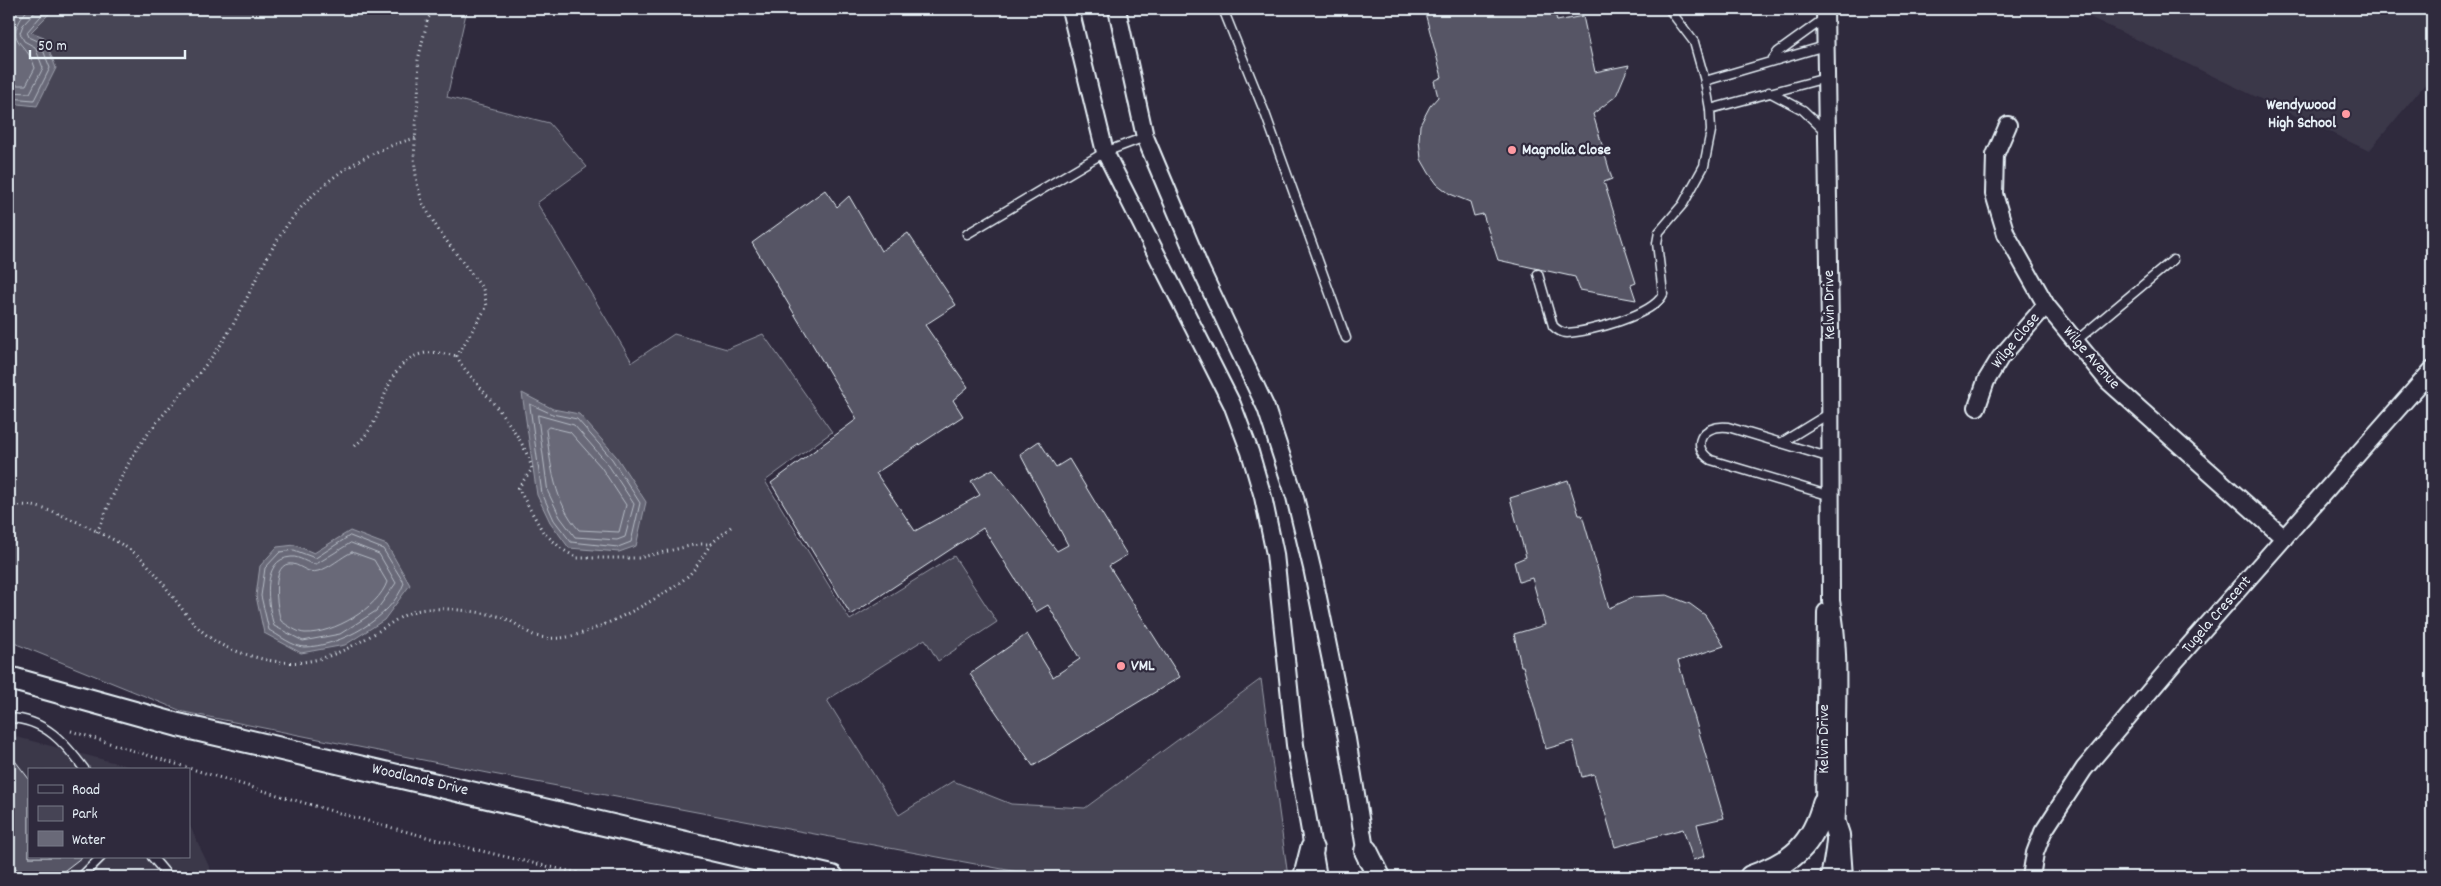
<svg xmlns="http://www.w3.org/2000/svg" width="2441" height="886" font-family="Dekko,sans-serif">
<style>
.built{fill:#3b3749}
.green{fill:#464455;stroke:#979aa6}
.water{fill:#696978;stroke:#9c9fab}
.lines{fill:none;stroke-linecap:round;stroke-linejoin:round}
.shore{stroke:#b5bbc5;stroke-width:1}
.building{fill:#575565;stroke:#e8f1f8}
.service-casing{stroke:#e8f1f8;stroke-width:11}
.minor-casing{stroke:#e8f1f8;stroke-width:20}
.secondary-casing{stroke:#e8f1f8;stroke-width:26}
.path{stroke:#e8f1f8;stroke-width:3;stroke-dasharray:1 4;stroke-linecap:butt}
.service{stroke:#2f2a3d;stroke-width:8}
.minor{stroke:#2f2a3d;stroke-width:16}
.secondary{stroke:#2f2a3d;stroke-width:22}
.poi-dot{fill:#ff9aa2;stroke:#2f2a3d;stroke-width:2}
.labels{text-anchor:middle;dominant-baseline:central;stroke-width:4.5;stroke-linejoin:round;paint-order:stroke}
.poi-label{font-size:16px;font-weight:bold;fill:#e8f1f8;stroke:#2f2a3d;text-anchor:start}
.street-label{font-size:16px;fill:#e8f1f8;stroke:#2f2a3d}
</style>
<rect width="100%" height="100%" fill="#2f2a3d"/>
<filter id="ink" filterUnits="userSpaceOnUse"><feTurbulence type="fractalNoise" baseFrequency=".02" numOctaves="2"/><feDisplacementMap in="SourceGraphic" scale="10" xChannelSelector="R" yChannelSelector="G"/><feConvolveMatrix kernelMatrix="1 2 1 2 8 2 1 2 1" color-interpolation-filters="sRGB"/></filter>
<g filter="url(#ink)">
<g class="built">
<polygon points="2073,9 2432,9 2432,76 2369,151"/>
<polygon points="9,735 143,770 29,770 29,857 189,857 189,824 214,877 9,877"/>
</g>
<polygon class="green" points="9,9 467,9 447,97 549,123 587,167 537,203 632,362 674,334 727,349 763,334 832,432 765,481 850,620 954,556 997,622 938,661 925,639 827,700 899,815 953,781 1011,804 1085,808 1261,679 1288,877 1045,877 493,774 184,712 9,641"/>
<g class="water">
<polygon points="9,9 54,9 31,32 44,37 56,68 37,106 9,103"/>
<polygon points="522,393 553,409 579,414 616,456 646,502 636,546 619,552 569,548 550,522 537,495"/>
<polygon points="350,531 387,545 410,585 384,620 345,645 301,653 264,633 256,596 260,566 277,547 295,545 314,553"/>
</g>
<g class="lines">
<g class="shore">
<path d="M9,85H26L35,68C27,39 0,44 28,9"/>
<polyline points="9,92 30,93 43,68 35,47 24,41 20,33 23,25 38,9"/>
<polyline points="9,98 34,100 50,68 40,42 29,37 27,32 47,9"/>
<polygon points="530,404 552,414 577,419 612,459 640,503 631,542 618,547 571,542 554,520 542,493"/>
<polygon points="538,415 574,425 607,463 634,504 625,537 617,540 575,537 560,517 548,492"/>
<path d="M549,427L570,432L601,467L626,505L619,532L579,530C554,502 551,466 546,430Z"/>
<path d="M350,536L383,549L404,583C392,618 339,647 304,647C294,647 278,635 269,630L261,596L265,568L280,552L294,550L315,558Z"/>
<path d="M351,543L379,554L396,583L376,611L340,634L303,641L274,626C268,607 260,559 291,557C300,556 307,564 316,564Z"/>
<path d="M352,552L374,560L387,582C378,608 333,634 305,633C298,633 287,625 281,621C277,610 269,560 293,564C302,566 308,574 318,571C330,568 341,557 352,552Z"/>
</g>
</g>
<g class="building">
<polygon points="1424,9 1554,9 1557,21 1583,16 1595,72 1629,65 1616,96 1593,114 1612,179 1604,182 1636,283 1631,285 1636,300 1580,290 1575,277 1498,260 1483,214 1474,216 1470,202 1450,194 1437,184 1429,173 1421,159 1419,140 1420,125 1430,106 1438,97 1434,81 1442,77"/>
<polygon points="825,190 837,207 849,196 881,251 908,233 956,305 925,325 968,387 953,400 963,416 876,473 915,531 980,495 971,481 993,469 1057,551 1068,545 1020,454 1039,441 1056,467 1069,459 1127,555 1109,566 1180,677 1033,766 970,674 1027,634 1053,677 1080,659 1048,605 1036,612 983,528 851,615 771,483 857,419 752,243"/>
<polygon points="1568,480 1579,515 1582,515 1609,608 1634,597 1667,595 1690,604 1705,615 1724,646 1678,661 1724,818 1697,824 1705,856 1693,860 1683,829 1615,847 1594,774 1582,777 1573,741 1546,749 1523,666 1521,666 1514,634 1545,625 1532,578 1519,582 1514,562 1526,557 1510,498"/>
<polygon points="9,753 29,779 29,857 82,857 56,877 23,877 9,860"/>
</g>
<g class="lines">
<g class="service-casing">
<g id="service">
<polyline points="1223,9 1265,113 1346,338"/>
<polyline points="1772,60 1778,52 1825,18"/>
<polyline points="1705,81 1825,46"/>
<polyline points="1769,92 1803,110 1826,132"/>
<polyline points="1710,109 1826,78"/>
<polyline points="967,234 1105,152 1145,137"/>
<path d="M1538,274L1553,326C1557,330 1561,333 1567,333C1589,332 1654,315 1663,294L1657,243L1659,232L1683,204L1704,166L1711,131L1710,109L1705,81L1694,42L1669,9"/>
<polyline points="2076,341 2173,260"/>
<polyline points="1781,443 1830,413"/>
<path d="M1831,496L1711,460C1690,447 1701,424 1728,427L1831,458"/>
<path d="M9,718C45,719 65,743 85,770"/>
<polyline points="152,857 169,877"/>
<polyline points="83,875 101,857"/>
</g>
</g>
<g class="minor-casing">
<g id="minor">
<polyline points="1070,9 1105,152 1232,404 1250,452 1263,497 1275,554 1295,745 1318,877"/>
<polyline points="1117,9 1145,137 1201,270 1266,408 1295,497 1312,568 1347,739 1367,861"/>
<path d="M1825,9L1830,328L1831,601C1840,645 1837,691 1837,735C1837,782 1840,832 1829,877"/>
<polyline points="2008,125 1995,155 1994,194 2006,234 2046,305 2108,381 2284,538"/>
<polyline points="1977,407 1986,381 2000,358 2046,305"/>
<polyline points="1824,813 1826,612"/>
<polyline points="2031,877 2035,853 2043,832 2084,769 2172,665 2432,370"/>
</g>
</g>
<g class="secondary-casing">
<g id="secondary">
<polyline points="9,678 178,725 832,877"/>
<polyline points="1835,826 1838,835 1841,877"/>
<polyline points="1366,851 1379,877"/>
<polyline points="1305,877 1312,849"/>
<path d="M1751,877C1792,863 1813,845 1824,803"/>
</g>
</g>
<g class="path">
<path d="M436,9L428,18L418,60L419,81L414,158L417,184L423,204L439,231L483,289L487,306L457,356L461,364C484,394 523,432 532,469L518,488L543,532L562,549L577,558H638L698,544H711L732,526"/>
<path d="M355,446C364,438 371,429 376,418C387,393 392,358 426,353C436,352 447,354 457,356"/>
<path d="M9,504C17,505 25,505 33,506C58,511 123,541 142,559C171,587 189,632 228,648C290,672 321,666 377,632C391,624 403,613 420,610C438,606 487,612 504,618C515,622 525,632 536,636C548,639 560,639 572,636C602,629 668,595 690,574C698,566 704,553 711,544"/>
<path d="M97,532C111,501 124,465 145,438C167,407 195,381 217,350C241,317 254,278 275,244C306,190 357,153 416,138"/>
<path d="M71,731C245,786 419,841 598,877"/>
</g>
<use href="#service" class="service"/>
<use href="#minor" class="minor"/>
<use href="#secondary" class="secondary"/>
</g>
</g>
<g class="poi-dot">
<circle cx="2346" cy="114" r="5"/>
<circle cx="1512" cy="150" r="5"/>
<circle cx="1121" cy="666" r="5"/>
</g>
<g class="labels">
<g class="poi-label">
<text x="2336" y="105" text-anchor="end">Wendywood<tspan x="2336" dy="18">High School</tspan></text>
<text x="1522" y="150">Magnolia Close</text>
<text x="1131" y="666">VML</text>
</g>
<g class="street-label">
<text transform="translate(1830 305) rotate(-91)">Kelvin Drive</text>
<text transform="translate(2016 341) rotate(-51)">Wilge Close</text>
<text transform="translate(2091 358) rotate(49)">Wilge Avenue</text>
<text transform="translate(2217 615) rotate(-49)">Tugela Crescent</text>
<text transform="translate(1824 739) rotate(-90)">Kelvin Drive</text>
<text transform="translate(420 780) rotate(13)">Woodlands Drive</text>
</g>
</g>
<rect width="2441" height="886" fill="none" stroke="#2f2a3d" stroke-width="30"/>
<rect x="15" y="15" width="2411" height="856" fill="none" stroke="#e8f1f8" stroke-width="2" filter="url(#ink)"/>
<rect x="28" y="768" width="162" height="90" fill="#2f2a3d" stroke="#797a88"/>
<rect x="38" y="785" width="25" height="8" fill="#2f2a3d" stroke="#797a88"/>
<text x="72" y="794" font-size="15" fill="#e8f1f8">Road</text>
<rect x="38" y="806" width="25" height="15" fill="#464455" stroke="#797a88"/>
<text x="72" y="818" font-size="15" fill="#e8f1f8">Park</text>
<rect x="38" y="831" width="25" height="15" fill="#696978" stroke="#797a88"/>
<text x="72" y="844" font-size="15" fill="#e8f1f8">Water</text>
<path d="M30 50v8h155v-8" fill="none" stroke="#e8f1f8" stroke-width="2.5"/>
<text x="38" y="50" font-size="15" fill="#e8f1f8" stroke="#2f2a3d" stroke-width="4" paint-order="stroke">50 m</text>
</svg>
